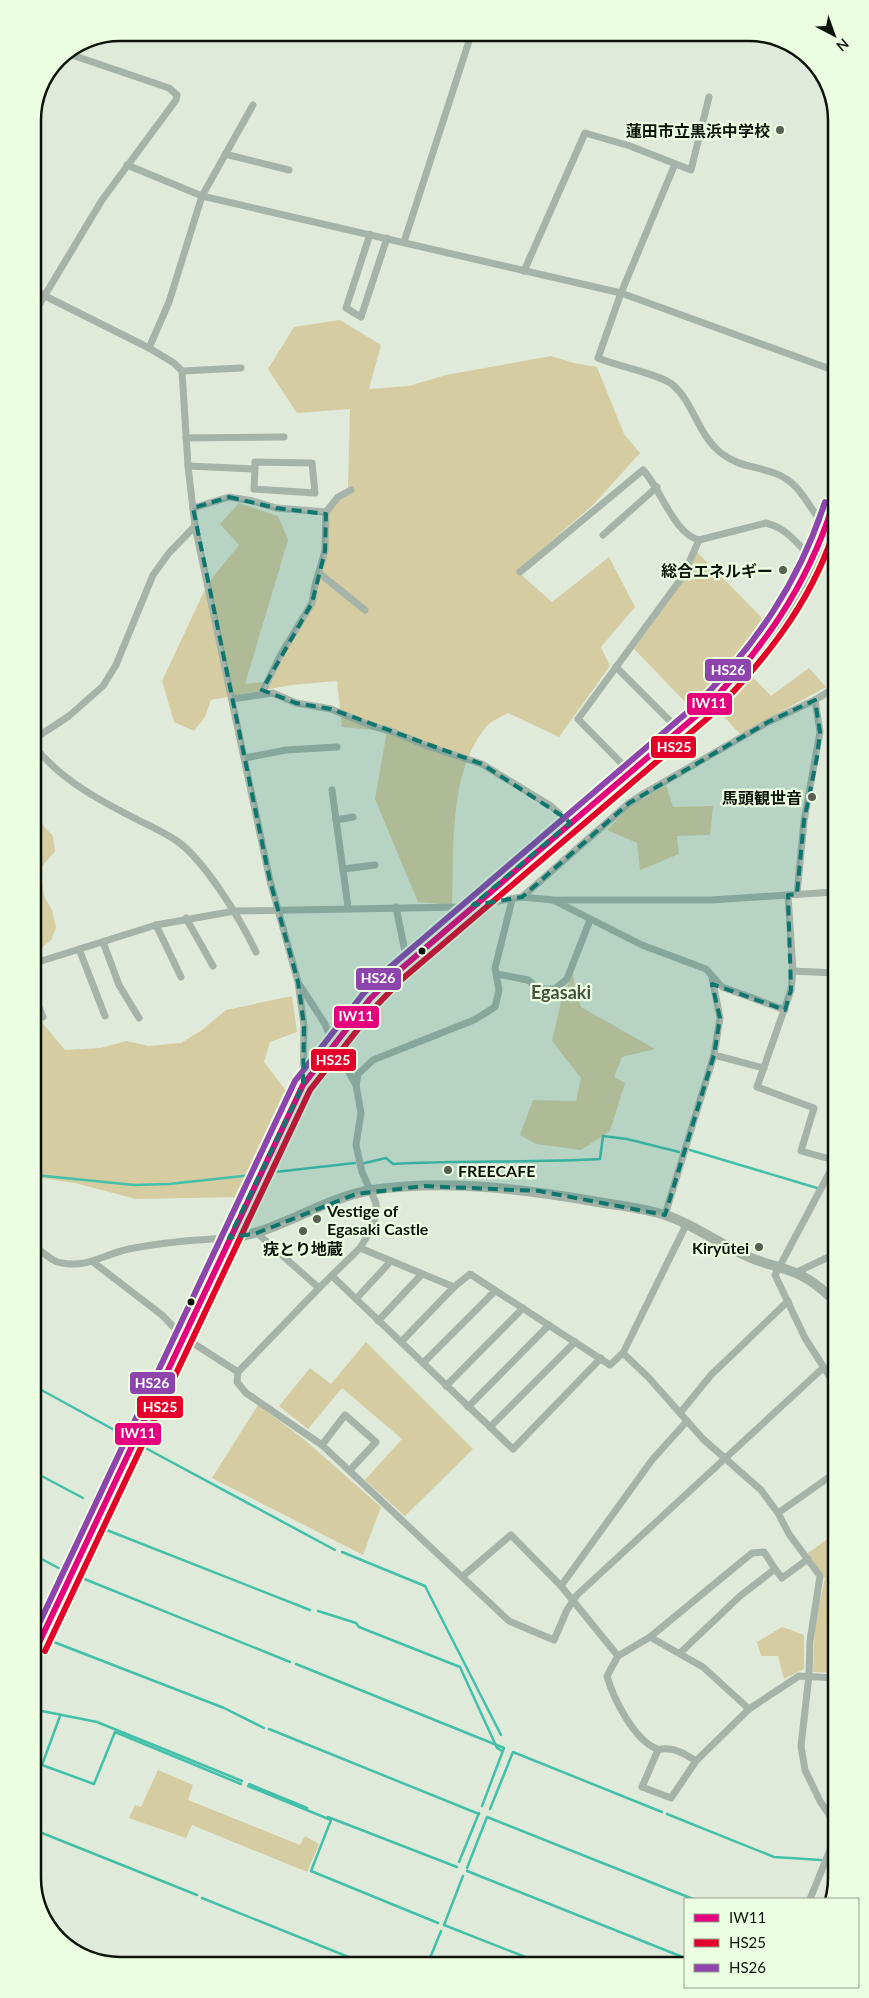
<svg xmlns="http://www.w3.org/2000/svg" width="869" height="1998" font-family="Lato,'Noto Sans JP',sans-serif">
<style>
.green{fill:#d6cca1}
.lines{fill:none;stroke-linecap:round;stroke-linejoin:round}
.stream{stroke:#43c0aa;stroke-width:2.5}
.street{stroke:#a5b3a9;stroke-width:7}
.secondary{stroke:#a3b2a5;stroke-width:10}
.bus-1-casing{stroke:#ecfee2;stroke-width:10}
.bus-2-casing{stroke:#ecfee2;stroke-width:10}
.bus-3-casing{stroke:#ecfee2;stroke-width:10}
.bus-1{stroke:#e5007d;stroke-width:6}
.bus-2{stroke:#e4002b;stroke-width:6}
.bus-3{stroke:#8e44ad;stroke-width:6}
.marked{fill:#0f766e;fill-opacity:0.2;stroke:#0f766e;stroke-width:4;stroke-dasharray:10 6;stroke-linejoin:round}
.poi-dot{fill:#575e52;stroke:#ecfee2;stroke-width:2}
.bus-dot{fill:#0d1309;stroke:#ecfee2;stroke-width:2}
.labels{text-anchor:middle;dominant-baseline:central;stroke-width:4.5;stroke-linejoin:round;paint-order:stroke}
.poi-label{font-size:16px;font-weight:bold;fill:#0d1309;stroke:#ecfee2;text-anchor:end}
.neighbourhood-label{font-size:18px;font-weight:bold;fill:#45533c;stroke:#ecfee2}
.rim{fill:none;stroke:#0d1309;stroke-width:2.5}
.line-badge{stroke:#ecfee2;stroke-width:2}
.badge-label{font-size:14px;text-anchor:middle;font-weight:bold;fill:#fff}
</style>
<rect width="100%" height="100%" fill="#e0eada"/>
<g class="green">
<path d="M340,320L381,345L369,389L409,386L446,375L551,356L574,363L597,367L624,434L640,453L594,504L517,571L552,602L609,557L635,607L601,647L610,666L559,737L508,713C501,717 493,720 488,725C448,769 454,849 452,905L418,902L375,799L387,731L342,727L337,681L291,685L211,700L205,717L194,731L174,722L162,681L208,583L239,545L220,524L239,503L278,516L288,540L245,684L272,681L323,571L327,511L348,488L350,409L297,413L268,369L294,327Z"/>
<polygon points="697,552 768,624 744,660 694,711 634,649 690,571"/>
<polygon points="809,668 826,687 740,734 715,707 748,672 771,696"/>
<polygon points="666,785 673,807 713,806 710,835 677,836 679,854 640,870 637,843 607,830 631,805"/>
<polygon points="34,816 53,836 55,851 40,869 44,896 52,910 56,927 52,939 35,954"/>
<polygon points="573,973 575,989 581,1007 655,1049 622,1057 614,1077 625,1083 610,1131 581,1150 536,1144 520,1135 533,1100 576,1101 581,1078 552,1041 561,1002"/>
<polygon points="292,996 297,1032 270,1042 264,1062 291,1097 241,1197 136,1199 75,1183 35,1177 35,1014 65,1050 100,1048 127,1041 148,1046 181,1043 202,1030 226,1010"/>
<polygon points="366,1342 473,1449 405,1516 365,1480 402,1439 342,1388 308,1429 279,1406 310,1368 331,1384"/>
<polygon points="258,1405 306,1441 381,1507 363,1555 212,1478"/>
<polygon points="836,1533 836,1673 813,1672 815,1623 825,1578 808,1553"/>
<polygon points="782,1627 804,1635 804,1669 784,1679 778,1656 761,1656 757,1642"/>
<polygon points="158,1770 193,1785 188,1800 300,1845 305,1836 319,1844 307,1872 192,1825 186,1838 129,1818 135,1805 141,1807"/>
</g>
<g class="lines">
<g class="stream">
<polyline points="690,1150 817,1188"/>
<path d="M361,1164L386,1158L393,1164C462,1160 531,1163 600,1159L603,1136L627,1139L679,1152"/>
<polyline points="266,1173 355,1163"/>
<polyline points="35,1175 134,1185 169,1184 252,1175"/>
<polyline points="36,1387 127,1437"/>
<polyline points="138,1444 335,1550"/>
<polyline points="36,1473 83,1498"/>
<polyline points="99,1527 310,1610"/>
<polyline points="342,1552 425,1586 501,1735"/>
<polyline points="36,1556 64,1571"/>
<polyline points="77,1576 290,1662"/>
<polyline points="318,1611 356,1623 359,1627 460,1667 497,1748 502,1751"/>
<polyline points="46,1639 224,1708 264,1728"/>
<polyline points="296,1664 504,1748 482,1806"/>
<polyline points="37,1710 97,1722 242,1781"/>
<polyline points="60,1716 42,1765 94,1784 115,1732 241,1784"/>
<polyline points="269,1729 479,1814"/>
<polyline points="249,1784 307,1808"/>
<polyline points="248,1786 331,1820 311,1871 438,1923"/>
<polyline points="490,1809 513,1752 662,1812"/>
<polyline points="667,1814 774,1857 821,1860"/>
<polyline points="328,1817 457,1867"/>
<polyline points="37,1831 197,1895"/>
<polyline points="459,1862 479,1813"/>
<polyline points="467,1868 487,1817 693,1899"/>
<polyline points="467,1871 685,1958"/>
<polyline points="463,1876 444,1925 538,1962"/>
<polyline points="202,1898 366,1964"/>
<polyline points="428,1963 441,1931"/>
</g>
<g class="street">
<polyline points="225,154 289,170"/>
<path d="M675,164L621,293L598,358C616,366 660,374 673,385C693,402 698,435 721,453C738,467 757,466 777,474C802,484 809,510 826,527"/>
<polyline points="127,165 202,196 621,293 833,370"/>
<polyline points="370,234 346,308 361,317 387,238"/>
<polyline points="404,242 470,38"/>
<polyline points="524,271 585,133 630,146 691,170 709,97"/>
<polyline points="33,290 149,348 174,363 182,371 188,466 195,526 270,881 298,982 304,1026 303,1085"/>
<polyline points="33,315 102,200 176,100 177,95 169,88 66,53"/>
<polyline points="149,348 169,302 202,196 253,105"/>
<polyline points="182,371 241,368"/>
<polyline points="186,438 284,437"/>
<polyline points="188,466 255,469 255,462 312,463 315,493 254,489 255,469"/>
<polyline points="193,508 229,497 253,501 276,508 326,512 338,497 351,490"/>
<polyline points="603,535 657,487"/>
<polyline points="823,536 833,543"/>
<path d="M520,572L643,470C661,489 674,534 699,540L766,523C787,528 799,545 813,560"/>
<polyline points="319,573 365,610"/>
<polyline points="616,667 679,730"/>
<polyline points="262,693 280,656 312,603 315,585 325,551 326,512"/>
<polyline points="232,699 273,693 296,703 331,709 372,726 391,731 428,746 482,764 551,806 570,823"/>
<polyline points="34,739 69,716 103,686 116,665 153,575 169,553 195,526"/>
<path d="M34,746C61,780 99,800 136,819C150,826 164,832 177,841C205,861 241,920 256,952"/>
<polyline points="245,758 286,750 337,747"/>
<polyline points="630,772 578,719 683,576 699,540"/>
<polyline points="332,790 348,907"/>
<polyline points="336,820 353,817"/>
<polyline points="343,869 375,865"/>
<polyline points="797,894 804,821 820,732 815,700"/>
<polyline points="788,895 793,971 791,990 757,1087 814,1108 801,1151 830,1159 833,1166 775,1275 805,1338 835,1385"/>
<polyline points="522,897 629,803 643,794 768,722 815,700 833,689"/>
<polyline points="555,901 642,945 706,969 722,987 785,1010"/>
<polyline points="396,907 405,952 409,961"/>
<polyline points="186,918 213,966"/>
<polyline points="156,925 181,977"/>
<polyline points="103,942 119,985 139,1018"/>
<polyline points="79,949 105,1016"/>
<polyline points="35,963 156,925 235,911 460,907 522,897 553,900 711,900 834,892"/>
<polyline points="793,971 834,973"/>
<polyline points="497,974 528,980 539,989 555,989 567,979 590,920"/>
<polyline points="35,997 43,1017"/>
<polyline points="714,1055 764,1068"/>
<polyline points="356,1085 358,1074 373,1060 474,1020 495,1007 499,990 495,968 512,900"/>
<polyline points="665,1215 714,1055 720,1018 712,977"/>
<polyline points="257,1233 319,1288 360,1248 372,1228 376,1215 376,1203 362,1172 356,1145 361,1113 356,1085 333,1045 325,1024 299,984"/>
<path d="M36,1247C44,1253 52,1262 62,1263C88,1268 104,1254 129,1249C162,1242 196,1240 229,1238"/>
<polyline points="360,1248 454,1287"/>
<polyline points="93,1262 162,1315 182,1336 238,1372"/>
<polyline points="795,1273 835,1254"/>
<polyline points="332,1276 513,1449 601,1358"/>
<polyline points="319,1288 238,1372 237,1382 246,1393 322,1445 509,1621 554,1640 567,1610 577,1595 823,1368"/>
<polyline points="356,1299 391,1261"/>
<polyline points="378,1321 422,1274"/>
<polyline points="401,1342 454,1287 470,1274 610,1365 623,1353 687,1223"/>
<polyline points="623,1353 649,1378 703,1439 761,1490 778,1513 789,1534 820,1576 810,1641 809,1675 801,1746 805,1770 820,1801 836,1825"/>
<polyline points="423,1363 495,1291"/>
<polyline points="446,1386 523,1308"/>
<polyline points="468,1407 549,1325"/>
<polyline points="680,1413 711,1375 788,1301"/>
<polyline points="490,1427 575,1342"/>
<polyline points="322,1445 345,1415 376,1442 350,1470"/>
<polyline points="778,1513 835,1473"/>
<path d="M463,1576L511,1535L561,1586L618,1656L607,1676C613,1698 634,1740 657,1749C660,1750 664,1748 668,1749C678,1749 688,1756 696,1761"/>
<polyline points="561,1586 652,1460 687,1421"/>
<polyline points="650,1637 752,1553 764,1552 775,1569"/>
<polyline points="680,1653 740,1596 775,1569 782,1578 808,1559"/>
<polyline points="618,1656 650,1637 703,1667 749,1709"/>
<polyline points="658,1750 642,1787 671,1798 696,1761 749,1709 799,1676 836,1678"/>
<polyline points="810,1899 836,1835"/>
</g>
<g class="secondary">
<path d="M229,1238C279,1233 322,1198 372,1190C447,1179 524,1189 598,1202C621,1206 645,1208 668,1216C696,1226 721,1245 749,1257C766,1265 786,1267 802,1276C815,1282 825,1292 835,1301"/>
<path d="M37,1647L294,1103L303,1085L333,1045L370,999L395,974L703,710C762,654 811,585 833,505"/>
</g>
<g class="bus-1-casing">
<path id="bus-1" d="M37,1647L303,1085L370,999L395,974L703,710C763,650 807,586 833,505"/>
</g>
<g class="bus-2-casing">
<path id="bus-2" d="M45,1651L310,1090L377,1005L401,980L709,717C761,665 810,605 833,534"/>
</g>
<g class="bus-3-casing">
<path id="bus-3" d="M37,1628L295,1081L363,994L389,968L697,704C756,645 799,582 825,502"/>
</g>
<use href="#bus-1" class="bus-1"/>
<use href="#bus-2" class="bus-2"/>
<use href="#bus-3" class="bus-3"/>
</g>
<path class="marked" d="M229,497L276,508L326,514L325,551L312,603L262,690L296,703L331,709L482,764L564,817L570,823L473,905L522,897L629,803L768,722L815,700L820,732L817,757L804,821L797,894L788,895L791,990L785,1010L712,984L720,1018L714,1055L665,1215L539,1191L424,1186L356,1194L257,1233L229,1238L303,1085L304,1026L298,982L270,881L193,508Z"/>
<g class="poi-dot">
<circle cx="780" cy="130" r="5"/>
<circle cx="783" cy="570" r="5"/>
<circle cx="812" cy="797" r="5"/>
<circle cx="448" cy="1170" r="5"/>
<circle cx="317" cy="1219" r="5"/>
<circle cx="303" cy="1231" r="5"/>
<circle cx="759" cy="1247" r="5"/>
</g>
<g class="bus-dot">
<circle cx="422" cy="951" r="4.5"/>
<circle cx="191" cy="1302" r="4.5"/>
</g>
<g class="labels">
<g class="poi-label">
<text x="770" y="130">蓮田市立黒浜中学校</text>
<text x="773" y="570">総合エネルギー</text>
<text x="802" y="797">馬頭観世音</text>
<text x="458" y="1170" text-anchor="start">FREECAFE</text>
<text x="327" y="1210" text-anchor="start">Vestige of<tspan x="327" dy="18">Egasaki Castle</tspan></text>
<text x="749" y="1247">Kiryūtei</text>
<text x="303" y="1248" text-anchor="middle">疣とり地蔵</text>
</g>
<g class="neighbourhood-label">
<text x="561" y="992">Egasaki</text>
</g>
</g>
<path d="M0 0H869V1998H0ZM120 41H749A79 79 0 0 1 828 120V1878A79 79 0 0 1 749 1957H120A79 79 0 0 1 41 1878V120A79 79 0 0 1 120 41Z" fill="#ecfee2" fill-rule="evenodd"/>
<path class="rim" d="M120 41H749A79 79 0 0 1 828 120V1878A79 79 0 0 1 749 1957H120A79 79 0 0 1 41 1878V120A79 79 0 0 1 120 41Z"/>
<g class="line-badge">
<rect x="704" y="658" width="48" height="24" rx="5" fill="#8e44ad"/>
<rect x="686" y="692" width="47" height="24" rx="5" fill="#e5007d"/>
<rect x="650" y="735" width="47" height="24" rx="5" fill="#e4002b"/>
<rect x="355" y="967" width="47" height="24" rx="5" fill="#8e44ad"/>
<rect x="333" y="1005" width="47" height="24" rx="5" fill="#e5007d"/>
<rect x="310" y="1048" width="47" height="24" rx="5" fill="#e4002b"/>
<rect x="129" y="1371" width="47" height="24" rx="5" fill="#8e44ad"/>
<rect x="136" y="1395" width="48" height="24" rx="5" fill="#e4002b"/>
<rect x="114" y="1422" width="48" height="24" rx="5" fill="#e5007d"/>
</g>
<g class="badge-label">
<text x="728" y="675">HS26</text>
<text x="709" y="708">IW11</text>
<text x="674" y="752">HS25</text>
<text x="378" y="983">HS26</text>
<text x="356" y="1021">IW11</text>
<text x="333" y="1065">HS25</text>
<text x="152" y="1388">HS26</text>
<text x="160" y="1412">HS25</text>
<text x="138" y="1438">IW11</text>
</g>
<rect x="684" y="1898" width="175" height="90" fill="#ecfee2" stroke="#93a08b"/>
<rect x="694" y="1914" width="25" height="8" fill="#e5007d" stroke="#93a08b"/>
<text x="729" y="1923" font-size="15" fill="#0d1309">IW11</text>
<rect x="694" y="1939" width="25" height="8" fill="#e4002b" stroke="#93a08b"/>
<text x="729" y="1948" font-size="15" fill="#0d1309">HS25</text>
<rect x="694" y="1964" width="25" height="8" fill="#8e44ad" stroke="#93a08b"/>
<text x="729" y="1973" font-size="15" fill="#0d1309">HS26</text>
<g transform="translate(834 35) rotate(139)" stroke="#ecfee2" stroke-width="4" paint-order="stroke">
<path d="M0-4L9 19L0 12L-9 19Z" fill="#0d1309"/>
<text y="-8" font-size="14" font-weight="bold" text-anchor="middle" fill="#0d1309">N</text>
</g>
</svg>
